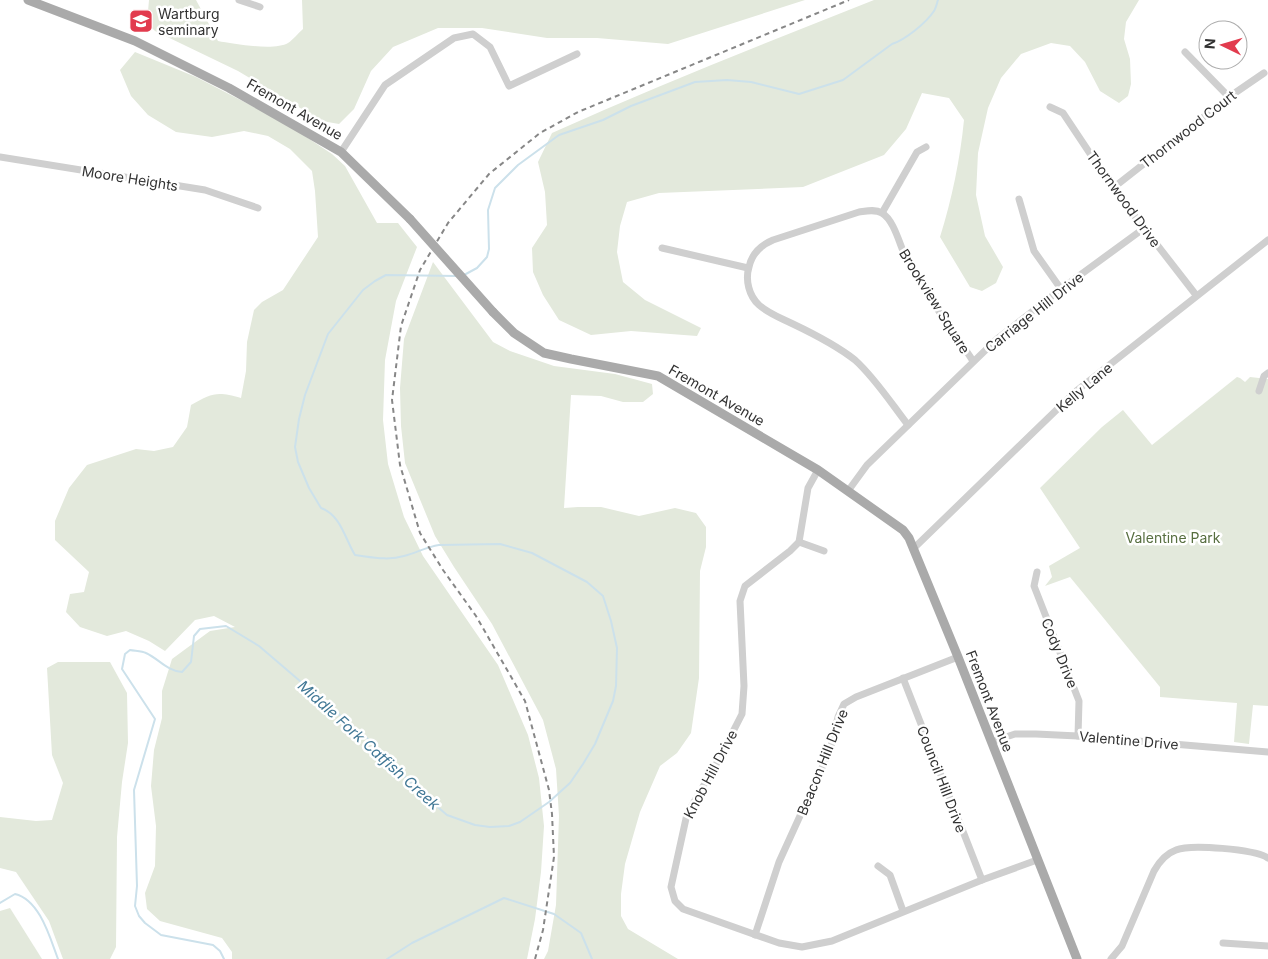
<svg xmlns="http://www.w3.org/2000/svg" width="1268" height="959" font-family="Inter,sans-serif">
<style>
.green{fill:#e3e9dc}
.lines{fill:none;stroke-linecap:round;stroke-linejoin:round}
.stream{stroke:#cce1eb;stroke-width:2}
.minor{stroke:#cfcfcf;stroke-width:7}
.major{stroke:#aaa;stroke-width:9}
.rail{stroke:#878787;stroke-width:2;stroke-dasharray:5 4;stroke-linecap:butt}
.major-bridge{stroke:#aaa;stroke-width:9}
.labels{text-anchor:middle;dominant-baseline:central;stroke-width:5;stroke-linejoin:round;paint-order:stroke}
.poi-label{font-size:14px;fill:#323232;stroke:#fff;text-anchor:start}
.street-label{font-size:14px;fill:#323232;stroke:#fff}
.park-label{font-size:14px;fill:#576e40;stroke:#fff}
.water-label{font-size:15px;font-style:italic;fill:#407795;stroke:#fff}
</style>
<rect width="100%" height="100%" fill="#fff"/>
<g class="green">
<path d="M149,0H196L218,41C234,44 275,51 288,43C293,40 298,33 303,29L302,0H805L668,44L597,38H547L482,28H438L393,47L371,71L354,109L339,124L322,121L238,71L155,31L147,23Z"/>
<path d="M874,0H1139L1126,22L1124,39L1130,59L1131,84L1128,96L1119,103L1100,91L1085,62L1070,46L1051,43L1021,54L1001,78L988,108L978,153L976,195L985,236L1003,267L996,283L982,291L970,287L940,237C952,198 960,160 964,120L949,98L922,93L906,129L884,155L803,187L659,193L627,202L620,226L617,252L623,282L645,300L701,328L697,336L631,331L591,335L559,320L543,295L533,272L532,248L547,225L545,192L538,162L552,133C658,85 766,43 874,0Z"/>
<path d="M135,52L196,77L285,123L332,154L345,166L377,223H398L417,247L396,301L385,360L383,420L388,464L404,517L423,556L498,665L528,735L539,778L544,826L541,872L535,919L527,959H232V952L222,938L160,921L147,909L145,893L155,866L156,826L151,786L154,750L162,718V691L172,659L210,631L235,627L214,616L195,620L165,651L149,641L126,631L107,636L80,627L66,612L70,594L84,592L89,572L55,540V521L69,488L87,465L136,449L154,451L173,447L187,427L191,405C212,393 217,391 241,398L246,371L247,342L254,310L262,302L283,290L318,237L315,191L312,171L290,149L268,136L244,131L212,137L176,132L148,115L131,96L120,70Z"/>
<polygon points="433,262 493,342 510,351 554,366 615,374 652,384 653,394 643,402 623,402 601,396 571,395 564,508 578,507 601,507 639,516 675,508 696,513 706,527 706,547 700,571 699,678 691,733 677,753 660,766 640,812 625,864 621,894 621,916 628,929 678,959 544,959 548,951 556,905 559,816 556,769 543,720 492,624 454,567 435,536 405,463 401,426 400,388 404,339"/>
<polygon points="1237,377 1240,378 1245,382 1250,377 1268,379 1268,706 1253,705 1249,744 1234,742 1237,703 1160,697 1160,687 1070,577 1045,586 1052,577 1049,566 1080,548 1040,488 1102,427 1123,410 1152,445"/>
<polygon points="58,662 110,662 127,693 128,743 122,782 117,837 116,947 110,959 63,959 49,921 16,872 0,868 0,817 36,821 52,820 63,783 52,755 47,668"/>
<polygon points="10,908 42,959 0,959 0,911"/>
</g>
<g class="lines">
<g class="stream">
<path d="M464,275L477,268L487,257L489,249L488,210L495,188L518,165L559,135L603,120L631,106L695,82L727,80L751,82L799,94L843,80L892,44C905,40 926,23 934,11C936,8 937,3 938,0"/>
<path d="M0,903L15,894C40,900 50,938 58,959"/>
<path d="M224,959L220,951L213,945L161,935L145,923L139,916L135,906L137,886L134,790L155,719L122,669L125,654L130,650C135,651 142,651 146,653C159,659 167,671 182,672L191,662L194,636L200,629L226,626L259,646L369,740L418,790L447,815L475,825L490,827L509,826L520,822L549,802L570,783L583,764L595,744L613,701L616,686L617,648L611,621L603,596L587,582L532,553L500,544L439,545C426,547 416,553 404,556C388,561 371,557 355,555C345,539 341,515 321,508L309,488L298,462L295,447L299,419L305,395L328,334L363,290L375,281L386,275L457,276"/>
<polyline points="387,959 412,943 504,898 554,914 581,933 592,959"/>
</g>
<g class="minor">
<polyline points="239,0 260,7"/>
<polyline points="1185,52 1229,97"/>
<polyline points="1050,107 1063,113 1113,188 1196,295"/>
<polyline points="341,152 385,85 454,38 473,34 490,47 509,86 577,54"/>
<polyline points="0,157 205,190 258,208"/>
<polyline points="1113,188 1229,97 1264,73"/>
<polyline points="1019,199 1034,251 1061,289"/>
<polyline points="882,213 917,152 926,147"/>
<polyline points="662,248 748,268"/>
<polyline points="1259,391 1264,376 1268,373"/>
<path d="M908,425C891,403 875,378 855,360C836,345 814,334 793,324C781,318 769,314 759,305C749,296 745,280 749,267C752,253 761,245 773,240L859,212C867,211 875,209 882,213C895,221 900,247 907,260C926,295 951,328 973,361"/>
<polyline points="818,470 808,488 799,542 790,551 745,586 740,601 744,686 742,714 718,761 687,814 671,887 675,901 683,909 779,943 802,947 832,941 982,880 1037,860"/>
<polyline points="848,491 867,465 997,339 1061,289 1143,229"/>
<polyline points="799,542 824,551"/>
<polyline points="913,549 1075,392 1268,240"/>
<polyline points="1037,572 1034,586 1079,701 1078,736"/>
<polyline points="903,678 982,880"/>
<polyline points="991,742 1015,734 1036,734 1078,736 1268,752"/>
<polyline points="878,866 890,875 903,911"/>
<polyline points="755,935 779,862 830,750 838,717 844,704 856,697 958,657"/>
<polyline points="1223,943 1268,946"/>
<path d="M1111,959L1122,946L1154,871C1159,862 1165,854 1176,850C1190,844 1255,849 1268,858"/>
</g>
<g class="major">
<polyline points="28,0 135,41 229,88 341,152 410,219"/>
<polyline points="493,312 514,333 544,353 571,359 658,376 818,470 903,530 909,538 958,657 1077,959"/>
</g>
<polyline class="rail" points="535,959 543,930 554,857 552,814 549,790 525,701 476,616 443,570 420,533 400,465 392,400 401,326 420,270 448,223 489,174 540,133 578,112 849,0"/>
<polyline class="major-bridge" points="410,219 493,312"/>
</g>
<defs>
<g id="university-square" transform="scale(1.25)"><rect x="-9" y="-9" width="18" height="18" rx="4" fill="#e23b4e" stroke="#fff"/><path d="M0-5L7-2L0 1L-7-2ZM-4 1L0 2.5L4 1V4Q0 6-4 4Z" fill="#fff"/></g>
</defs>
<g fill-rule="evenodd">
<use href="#university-square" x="141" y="21"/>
</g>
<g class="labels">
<g class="poi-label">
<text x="158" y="13">Wartburg<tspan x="158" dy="16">seminary</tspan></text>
</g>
<g class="street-label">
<text transform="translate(295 109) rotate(30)">Fremont Avenue</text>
<text transform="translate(1188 129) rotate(-38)">Thornwood Court</text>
<text transform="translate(130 178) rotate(9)">Moore Heights</text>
<text transform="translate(1124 199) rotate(54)">Thornwood Drive</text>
<text transform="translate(935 301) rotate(58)">Brookview Square</text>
<text transform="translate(1034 312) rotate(-38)">Carriage Hill Drive</text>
<text transform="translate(1084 387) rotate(-40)">Kelly Lane</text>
<text transform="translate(717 395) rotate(30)">Fremont Avenue</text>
<text transform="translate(1060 653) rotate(68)">Cody Drive</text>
<text transform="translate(990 701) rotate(69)">Fremont Avenue</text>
<text transform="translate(1129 740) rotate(5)">Valentine Drive</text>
<text transform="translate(822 762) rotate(-68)">Beacon Hill Drive</text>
<text transform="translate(710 774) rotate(-62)">Knob Hill Drive</text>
<text transform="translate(942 779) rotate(69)">Council Hill Drive</text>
</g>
<g class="park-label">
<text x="1173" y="537">Valentine Park</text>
</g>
<g class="water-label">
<text transform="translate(369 745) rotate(42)">Middle Fork Catfish Creek</text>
</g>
</g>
<g transform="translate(1223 45) rotate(275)"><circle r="24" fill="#ffffff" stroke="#adadad"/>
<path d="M0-4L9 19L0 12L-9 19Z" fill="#e23b4e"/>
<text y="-8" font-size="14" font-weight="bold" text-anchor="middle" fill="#323232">N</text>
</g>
</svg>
